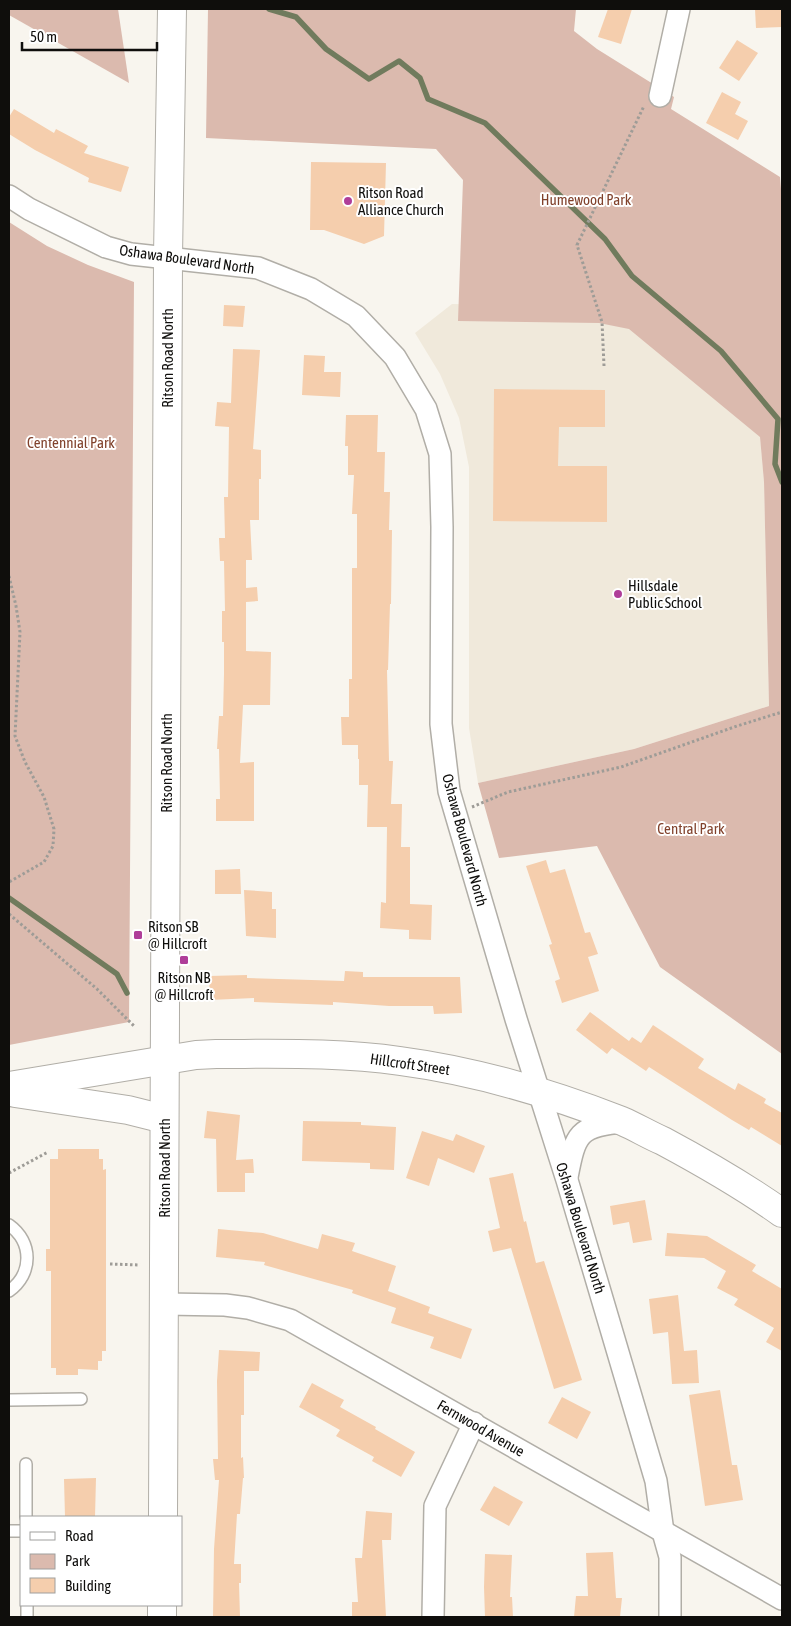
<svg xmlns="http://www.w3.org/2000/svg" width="791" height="1626" font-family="'Asap Condensed',sans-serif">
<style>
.built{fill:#f0e9db}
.green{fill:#dbbaae}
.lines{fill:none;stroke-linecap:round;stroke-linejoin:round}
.stream{stroke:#707b5d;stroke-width:5.5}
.building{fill:#f5cead}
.lane-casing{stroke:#b1aea7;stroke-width:14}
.street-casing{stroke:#b1aea7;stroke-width:24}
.secondary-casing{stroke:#b1aea7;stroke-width:30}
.path{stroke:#9e9c97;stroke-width:3;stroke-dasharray:2.5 2.5;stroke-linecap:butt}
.lane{stroke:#fff;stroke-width:11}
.street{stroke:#fff;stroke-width:21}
.secondary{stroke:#fff;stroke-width:28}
.poi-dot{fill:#af3e99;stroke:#fff;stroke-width:2}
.labels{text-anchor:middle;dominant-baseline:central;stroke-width:4;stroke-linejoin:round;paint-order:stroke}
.poi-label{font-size:15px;fill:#0f0e0c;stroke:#fff;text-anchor:start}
.park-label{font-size:15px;fill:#80412b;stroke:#fff}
.street-label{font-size:15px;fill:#0f0e0c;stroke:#fff}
</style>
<rect width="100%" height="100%" fill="#f8f5ee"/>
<polygon class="built" points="452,304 631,307 758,412 764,482 769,706 634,749 478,783 469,728 469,467 459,418 440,374 415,333"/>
<g class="green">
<polygon points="9,9 118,9 129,83 9,15"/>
<polygon points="208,9 576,9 574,31 597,49 674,97 671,109 780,177 782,201 782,1054 660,967 597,846 499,858 478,783 634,749 769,706 764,482 760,437 629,329 599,323 458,321 463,180 436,149 206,138"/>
<polygon points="9,222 47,246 88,265 134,282 129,1022 9,1045"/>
</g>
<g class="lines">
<g class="stream">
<polyline points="269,9 296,17 326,49 369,79 399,61 420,78 428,99 485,123 605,239 632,276 721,351 778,419 775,464 782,482"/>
<polyline points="9,898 117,974 127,993"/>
</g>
</g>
<g class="building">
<polygon points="608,9 632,9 621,44 598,37"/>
<polygon points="755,9 782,9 782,27 756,28"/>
<polygon points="737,40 758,53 739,81 719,68"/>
<polygon points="722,92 741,102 735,114 748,121 738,140 706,123"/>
<polygon points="14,109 54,133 56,129 88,146 84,153 129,167 121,192 88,182 89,178 35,150 9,134 9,117"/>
<polygon points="311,162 386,163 384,236 364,244 324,230 310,230"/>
<polygon points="224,305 245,306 243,327 223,326"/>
<polygon points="233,349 260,350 253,449 261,450 261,479 259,479 259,520 250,520 252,560 246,560 246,588 257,587 258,601 246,602 246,651 271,652 270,705 243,705 240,763 254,762 254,821 216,821 216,799 220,799 219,749 217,749 219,716 223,716 224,674 224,642 222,642 222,611 225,611 224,561 220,561 219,538 225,538 224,497 228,497 229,427 215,426 217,402 231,403"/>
<polygon points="304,355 325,356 324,372 341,372 340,397 302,395"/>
<polygon points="494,389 605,390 605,427 559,427 558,466 607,466 607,522 493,521"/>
<polygon points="346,415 378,415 377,452 385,452 384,492 390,492 389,530 392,530 391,604 390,604 388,670 387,670 389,761 393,761 391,804 402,804 401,847 410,847 410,904 432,905 431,940 409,939 409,930 380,928 381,902 386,903 387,827 367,827 368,785 359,785 359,759 358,759 358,745 342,745 341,717 349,717 349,679 352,679 352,568 357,568 357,514 352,514 354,475 348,475 348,446 345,446"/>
<polygon points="546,860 550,873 565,869 585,933 590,932 598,954 588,957 599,991 562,1003 555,981 560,979 549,945 552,944 526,866"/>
<polygon points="240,869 241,894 215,894 215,870"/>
<polygon points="244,890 272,892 272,909 276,909 276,938 246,936"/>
<polygon points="345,971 363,972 363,977 460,977 462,1013 434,1014 433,1006 389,1006 333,1002 333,1005 254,1002 254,998 210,1000 209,976 247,975 247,978 344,981"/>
<polygon points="590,1012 629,1041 632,1037 641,1043 653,1025 704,1059 698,1068 735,1090 738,1083 766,1099 764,1103 782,1113 782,1146 751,1127 749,1130 732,1120 649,1067 646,1071 612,1048 607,1054 576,1030"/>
<polygon points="207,1111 240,1115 236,1160 253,1159 254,1173 245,1173 245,1192 217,1192 216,1139 204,1138"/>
<polygon points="303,1121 361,1122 361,1125 396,1127 394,1170 370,1169 370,1163 302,1161"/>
<polygon points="422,1131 453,1141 456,1134 485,1146 474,1173 438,1158 429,1186 406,1178"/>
<polygon points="58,1149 99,1149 99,1159 103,1159 103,1170 106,1169 106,1351 102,1351 102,1361 98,1361 98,1370 78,1369 78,1375 56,1375 56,1368 51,1368 51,1271 46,1271 46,1249 50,1249 50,1159 58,1159"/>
<polygon points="513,1173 524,1222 526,1221 536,1263 544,1261 582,1380 554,1389 511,1248 493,1252 488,1231 500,1228 489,1178"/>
<polygon points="645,1200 652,1240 633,1243 629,1222 613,1225 610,1206"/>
<polygon points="218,1229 263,1233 318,1249 322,1234 355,1243 352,1251 396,1266 388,1291 430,1307 428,1313 472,1329 461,1359 430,1348 434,1337 391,1323 396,1308 352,1293 353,1290 264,1265 265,1262 216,1257"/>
<polygon points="667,1233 707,1236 756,1265 752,1271 782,1289 782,1351 766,1342 774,1328 734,1305 738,1299 717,1288 726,1271 704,1258 665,1256"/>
<polygon points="678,1295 684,1351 697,1350 699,1383 672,1384 668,1332 653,1334 649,1299"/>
<polygon points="219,1350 260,1352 259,1371 244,1371 244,1415 241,1415 241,1458 243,1457 244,1478 243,1478 240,1514 237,1514 234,1564 241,1564 241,1583 239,1583 240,1617 213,1617 214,1549 219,1480 215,1480 213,1459 218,1459 217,1381"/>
<polygon points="312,1383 344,1400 340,1407 376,1427 375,1429 415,1452 401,1477 372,1461 374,1457 336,1436 340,1430 299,1407"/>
<polygon points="720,1390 732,1465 737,1465 743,1500 705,1506 689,1395"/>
<polygon points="562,1397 591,1412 577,1439 548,1423"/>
<polygon points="96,1478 95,1517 65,1517 64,1479"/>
<polygon points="494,1486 523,1502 509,1526 480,1510"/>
<polygon points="366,1511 392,1513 391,1540 382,1540 386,1617 352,1617 352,1602 358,1602 355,1558 362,1558"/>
<polygon points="613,1552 616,1598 622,1598 620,1617 574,1617 576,1596 588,1596 586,1553"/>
<polygon points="485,1554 512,1555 510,1597 512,1597 513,1617 485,1617 484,1587"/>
</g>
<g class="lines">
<g class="lane-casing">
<g id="lane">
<path d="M9,1225C33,1242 33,1274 9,1291"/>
<polyline points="9,1400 81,1399"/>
<polyline points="26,1464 26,1517"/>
<polyline points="9,1531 21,1531"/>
<polyline points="27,1605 27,1617"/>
</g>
</g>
<g class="street-casing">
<g id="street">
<polyline points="660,96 679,9"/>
<polyline points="9,196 29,209 106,247 131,254 258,268 311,289 356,316 395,357 426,409 440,454 442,527 441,724 449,791 516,1019 567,1180 656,1481 663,1532 670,1557 670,1617"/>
<path d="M567,1177C575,1135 578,1125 624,1122"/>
<polyline points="165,1304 225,1305 248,1308 290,1320 782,1599"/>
<polyline points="433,1617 435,1506 474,1423"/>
</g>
</g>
<g class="secondary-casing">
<g id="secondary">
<path d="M9,1086L196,1055L216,1054C277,1054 339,1052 400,1061C476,1071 550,1093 622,1121C636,1127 649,1135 663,1141C704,1163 744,1186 782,1213"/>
<polyline points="15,1093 128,1110 164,1119"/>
<polyline points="163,1517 168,257 172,9"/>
<polyline points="162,1617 162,1605"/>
</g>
</g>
<g class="path">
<polyline points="604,366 602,322 577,245 644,106"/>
<polyline points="9,576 16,606 20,632 15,736 25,762 44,797 54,829 53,846 44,862 9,882"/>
<polyline points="472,807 508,792 621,767 737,726 782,712"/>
<polyline points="9,914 97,989 134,1026"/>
<polyline points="9,1173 48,1152"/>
<polyline points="110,1264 140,1265"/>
</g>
<use href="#lane" class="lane"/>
<use href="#street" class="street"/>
<use href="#secondary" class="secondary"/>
</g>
<g class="poi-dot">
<circle cx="348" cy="201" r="5"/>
<circle cx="618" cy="594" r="5"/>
<rect x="133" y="930" width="10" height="10" rx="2.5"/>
<rect x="179" y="955" width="10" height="10" rx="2.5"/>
</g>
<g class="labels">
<g class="poi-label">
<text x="358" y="192">Ritson Road<tspan x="358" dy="17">Alliance Church</tspan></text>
<text x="628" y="585">Hillsdale<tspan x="628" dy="17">Public School</tspan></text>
<text x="148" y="926">Ritson SB<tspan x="148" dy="17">@ Hillcroft</tspan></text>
<text x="184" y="977" text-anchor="middle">Ritson NB<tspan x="184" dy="17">@ Hillcroft</tspan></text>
</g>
<g class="park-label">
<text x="586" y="199">Humewood Park</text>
<text x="71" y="442">Centennial Park</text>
<text x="691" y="828">Central Park</text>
</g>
<g class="street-label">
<text transform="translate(187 259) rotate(8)">Oshawa Boulevard North</text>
<text transform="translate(167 358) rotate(-90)">Ritson Road North</text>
<text transform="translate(166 763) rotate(-90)">Ritson Road North</text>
<text transform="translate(465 840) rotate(75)">Oshawa Boulevard North</text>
<text transform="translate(410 1064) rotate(8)">Hillcroft Street</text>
<text transform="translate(164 1168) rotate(-90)">Ritson Road North</text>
<text transform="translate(581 1228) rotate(73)">Oshawa Boulevard North</text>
<text transform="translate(481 1428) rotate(30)">Fernwood Avenue</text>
</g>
</g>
<rect width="791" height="1626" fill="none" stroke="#0f0e0c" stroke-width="20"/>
<rect x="20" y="1516" width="162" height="90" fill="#ffffff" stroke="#9f9f9e"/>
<rect x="30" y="1532" width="25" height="8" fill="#ffffff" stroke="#9f9f9e"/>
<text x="65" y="1541" font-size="15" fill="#0f0e0c">Road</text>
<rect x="30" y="1554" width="25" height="15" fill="#dbbaae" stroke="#9f9f9e"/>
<text x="65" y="1566" font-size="15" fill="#0f0e0c">Park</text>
<rect x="30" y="1578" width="25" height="15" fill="#f5cead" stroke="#9f9f9e"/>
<text x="65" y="1591" font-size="15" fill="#0f0e0c">Building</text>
<path d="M22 42v8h135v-8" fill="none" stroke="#0f0e0c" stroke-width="2.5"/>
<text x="30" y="42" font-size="15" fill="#0f0e0c" stroke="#ffffff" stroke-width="4" paint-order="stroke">50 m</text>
</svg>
